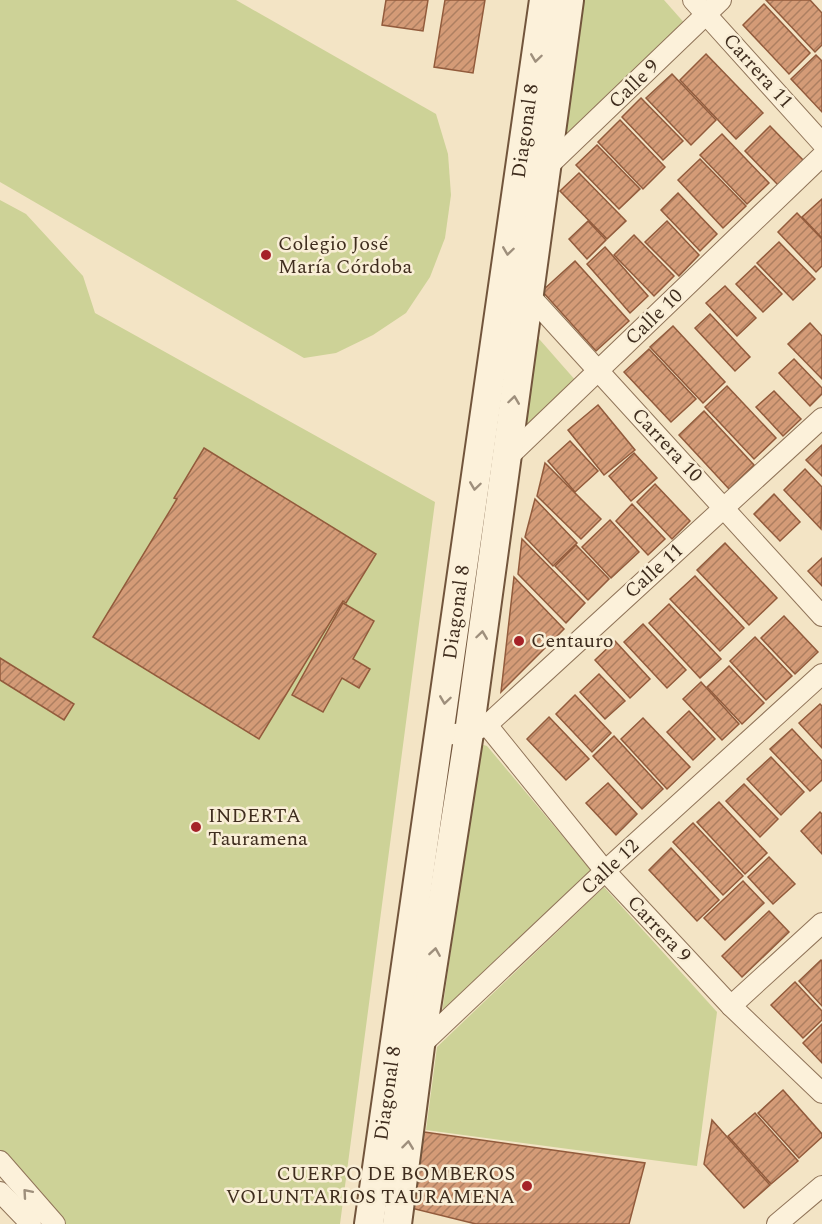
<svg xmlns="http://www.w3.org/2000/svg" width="822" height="1224" font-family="Spectral,serif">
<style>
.green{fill:#cdd297}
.building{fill:url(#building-hatch);stroke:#925b3c;stroke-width:1.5}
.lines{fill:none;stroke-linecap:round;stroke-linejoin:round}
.street-casing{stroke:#907459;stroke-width:22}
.secondary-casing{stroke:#72553c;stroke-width:32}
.street{stroke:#fcf1da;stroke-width:20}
.secondary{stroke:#fcf1da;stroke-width:28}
.oneway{stroke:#9e8f7c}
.poi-dot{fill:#a52228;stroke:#f9eed6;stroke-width:2}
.labels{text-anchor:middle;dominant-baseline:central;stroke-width:5;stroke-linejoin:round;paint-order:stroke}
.street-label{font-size:20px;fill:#3f2d1e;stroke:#f9eed6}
.poi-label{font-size:20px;fill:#3f2d1e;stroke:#f9eed6;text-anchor:start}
</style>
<defs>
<pattern id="building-hatch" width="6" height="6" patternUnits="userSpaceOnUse" patternTransform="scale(1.5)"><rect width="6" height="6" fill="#d49b77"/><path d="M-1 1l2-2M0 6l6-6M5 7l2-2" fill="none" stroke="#ad7f61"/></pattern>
</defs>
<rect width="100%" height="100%" fill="#f3e4c5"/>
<g class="green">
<polygon points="0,0 236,0 436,114 448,154 451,195 445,238 430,277 406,313 373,335 336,353 304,358 0,182"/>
<polygon points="581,0 664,0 687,26 563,140"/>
<polygon points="0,200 26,214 83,276 95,313 435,502 340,1224 65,1224 0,1152"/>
<polygon points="533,332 576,381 516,438"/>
<polygon points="480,744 487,746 596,876 441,1020"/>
<polygon points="604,887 717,1012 697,1166 426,1130 437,1047"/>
</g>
<g class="building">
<polygon points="386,0 428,0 423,31 382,25"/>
<polygon points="445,0 485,0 473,73 434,67"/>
<polygon points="766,0 810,0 822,13 822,45 815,52"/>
<polygon points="764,4 810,53 789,74 743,25"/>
<polygon points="706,54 763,113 736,139 680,80"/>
<polygon points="816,55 822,61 822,112 791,79"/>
<polygon points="672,74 716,120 691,145 646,98"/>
<polygon points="641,98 683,141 663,160 622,117"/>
<polygon points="620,120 665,167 643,189 598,142"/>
<polygon points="770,126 804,161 779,186 745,151"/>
<polygon points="722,134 769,183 747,204 700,155"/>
<polygon points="597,145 640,189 619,209 576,165"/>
<polygon points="700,159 746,206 723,228 678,180"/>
<polygon points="579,173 626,221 607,239 560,191"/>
<polygon points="678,193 717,234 700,251 661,210"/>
<polygon points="822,199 822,238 802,217"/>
<polygon points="797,213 822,239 822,266 816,272 778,232"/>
<polygon points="588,221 606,240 587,259 569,239"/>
<polygon points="667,221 699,255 679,276 645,242"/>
<polygon points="634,235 674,276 654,296 614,255"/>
<polygon points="779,242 815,279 793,300 757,263"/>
<polygon points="605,247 648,296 630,313 587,264"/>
<polygon points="575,261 629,321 596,351 542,291"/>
<polygon points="755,266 782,294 763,312 736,284"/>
<polygon points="725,286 756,318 737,336 706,303"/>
<polygon points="710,314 750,357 735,371 695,328"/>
<polygon points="810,323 822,336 822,379 788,344"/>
<polygon points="673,326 725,382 703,403 650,347"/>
<polygon points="649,349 696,399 671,422 624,372"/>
<polygon points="794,359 822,388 822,394 810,406 779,373"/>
<polygon points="727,386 776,438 754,459 705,407"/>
<polygon points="774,391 801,419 783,436 756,407"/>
<polygon points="598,405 635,450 604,475 568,430"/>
<polygon points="704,411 754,465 729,489 679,435"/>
<polygon points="570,441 598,471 575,492 548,461"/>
<polygon points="822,445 822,476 806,460"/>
<polygon points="204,448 376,554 346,603 343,601 259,739 93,637 177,499 174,498"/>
<polygon points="634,453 657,478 631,501 609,476"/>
<polygon points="545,463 601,519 581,539 537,496"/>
<polygon points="805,469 822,487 821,529 784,490"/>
<polygon points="655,484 690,521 672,539 637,502"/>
<polygon points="774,494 800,522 780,541 754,514"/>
<polygon points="535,499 577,543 553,566 525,537"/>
<polygon points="632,504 665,539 648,555 616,521"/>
<polygon points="610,520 639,552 611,578 582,547"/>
<polygon points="522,539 585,603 566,623 518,574"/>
<polygon points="725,543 777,598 749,625 697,570"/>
<polygon points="576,545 609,579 588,600 555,566"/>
<polygon points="822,558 822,586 808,571"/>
<polygon points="695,576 744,628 720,651 670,599"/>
<polygon points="514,577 564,629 501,692"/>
<polygon points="343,603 374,621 353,659 370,669 359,688 342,678 323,712 292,695"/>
<polygon points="669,604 721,659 700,678 649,623"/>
<polygon points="784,616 818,652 795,674 761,638"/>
<polygon points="643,624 686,670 667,688 624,642"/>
<polygon points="755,637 792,676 766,700 730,661"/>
<polygon points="615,641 650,679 630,698 595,660"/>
<polygon points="0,658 74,704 64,720 0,680"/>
<polygon points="729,666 764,703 742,724 707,687"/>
<polygon points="599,674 625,701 605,719 580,692"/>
<polygon points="701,682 739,724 722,740 683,699"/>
<polygon points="575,695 611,733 592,752 556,714"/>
<polygon points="820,704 822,706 822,748 799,723"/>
<polygon points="689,711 715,739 693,760 667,732"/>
<polygon points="549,717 589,759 566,780 527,739"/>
<polygon points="643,718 690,767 667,789 621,739"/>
<polygon points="792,729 822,761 822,780 810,791 770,749"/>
<polygon points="614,736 663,789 642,809 593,756"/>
<polygon points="771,757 804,792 781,815 747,779"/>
<polygon points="608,783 637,814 616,835 586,803"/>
<polygon points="744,784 778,819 760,837 726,801"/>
<polygon points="719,802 767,853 745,874 697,822"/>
<polygon points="820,812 822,814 822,854 801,831"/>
<polygon points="693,823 743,876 723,895 673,842"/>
<polygon points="671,848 719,900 697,921 649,870"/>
<polygon points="769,857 795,884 773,904 748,877"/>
<polygon points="743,881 764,903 725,940 704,918"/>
<polygon points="769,911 789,932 742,977 722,956"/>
<polygon points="821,960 822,961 822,1006 799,981"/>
<polygon points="795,982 822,1011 822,1020 803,1038 771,1005"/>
<polygon points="822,1024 822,1063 803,1043"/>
<polygon points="783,1090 822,1134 822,1137 799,1158 758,1113"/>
<polygon points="755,1113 798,1161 771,1184 728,1136"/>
<polygon points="712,1120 770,1185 744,1208 704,1164"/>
<polygon points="424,1132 645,1163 629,1224 476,1224 411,1208"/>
</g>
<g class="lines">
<g class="street-casing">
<g id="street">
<polyline points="693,0 822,143"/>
<polyline points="546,168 721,0"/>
<polyline points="523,294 529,295 822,616"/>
<polyline points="503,458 506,459 822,156"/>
<polyline points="487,725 605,871 731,1006 822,1093"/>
<polyline points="440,735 469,733 487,725 822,418"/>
<polyline points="731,1006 822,923"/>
<polyline points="416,1046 420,1046 605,871 822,674"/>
<polyline points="0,1161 55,1224"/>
<polyline points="0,1192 31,1224"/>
<polyline points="777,1224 822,1186"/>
</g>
</g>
<g class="secondary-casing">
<g id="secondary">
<path id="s1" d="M369,1224L544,0"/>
<polyline points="397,1224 420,1046 469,733 569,0"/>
</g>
</g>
<use href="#street" class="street"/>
<use href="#secondary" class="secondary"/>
</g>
<defs><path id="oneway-chevron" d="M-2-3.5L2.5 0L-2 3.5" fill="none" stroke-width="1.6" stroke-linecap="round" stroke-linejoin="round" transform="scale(1.5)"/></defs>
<g class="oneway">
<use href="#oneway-chevron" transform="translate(536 58) rotate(98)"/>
<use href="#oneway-chevron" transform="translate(508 251) rotate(98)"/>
<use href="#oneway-chevron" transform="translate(514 400) rotate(-82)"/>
<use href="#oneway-chevron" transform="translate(475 486) rotate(98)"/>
<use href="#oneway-chevron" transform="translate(482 635) rotate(-82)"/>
<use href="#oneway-chevron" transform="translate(445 700) rotate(98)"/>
<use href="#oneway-chevron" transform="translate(435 952) rotate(-81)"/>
<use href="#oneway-chevron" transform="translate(408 1145) rotate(-83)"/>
<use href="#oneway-chevron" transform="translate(27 1193) rotate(-131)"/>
</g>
<g class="poi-dot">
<circle cx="266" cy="255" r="6"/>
<circle cx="519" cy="641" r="6"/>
<circle cx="196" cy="827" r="6"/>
<circle cx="527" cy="1186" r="6"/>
</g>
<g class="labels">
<g class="street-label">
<text transform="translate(758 71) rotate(48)">Carrera 11</text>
<text transform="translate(634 84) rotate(-44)">Calle 9</text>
<text stroke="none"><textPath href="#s1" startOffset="1104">Diagonal 8</textPath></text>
<text transform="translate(654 317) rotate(-44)">Calle 10</text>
<text transform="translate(667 445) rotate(47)">Carrera 10</text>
<text transform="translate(654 571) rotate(-42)">Calle 11</text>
<text stroke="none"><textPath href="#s1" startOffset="618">Diagonal 8</textPath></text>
<text transform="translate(610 867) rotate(-43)">Calle 12</text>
<text transform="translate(659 929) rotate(47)">Carrera 9</text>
<text stroke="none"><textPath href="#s1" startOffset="132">Diagonal 8</textPath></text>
</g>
<g class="poi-label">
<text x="278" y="244">Colegio José<tspan x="278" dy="23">María Córdoba</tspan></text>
<text x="531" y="641">Centauro</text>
<text x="208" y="816">INDERTA<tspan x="208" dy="23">Tauramena</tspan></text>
<text x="515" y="1174" text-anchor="end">CUERPO DE BOMBEROS<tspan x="515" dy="23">VOLUNTARIOS TAURAMENA</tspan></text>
</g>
</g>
</svg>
